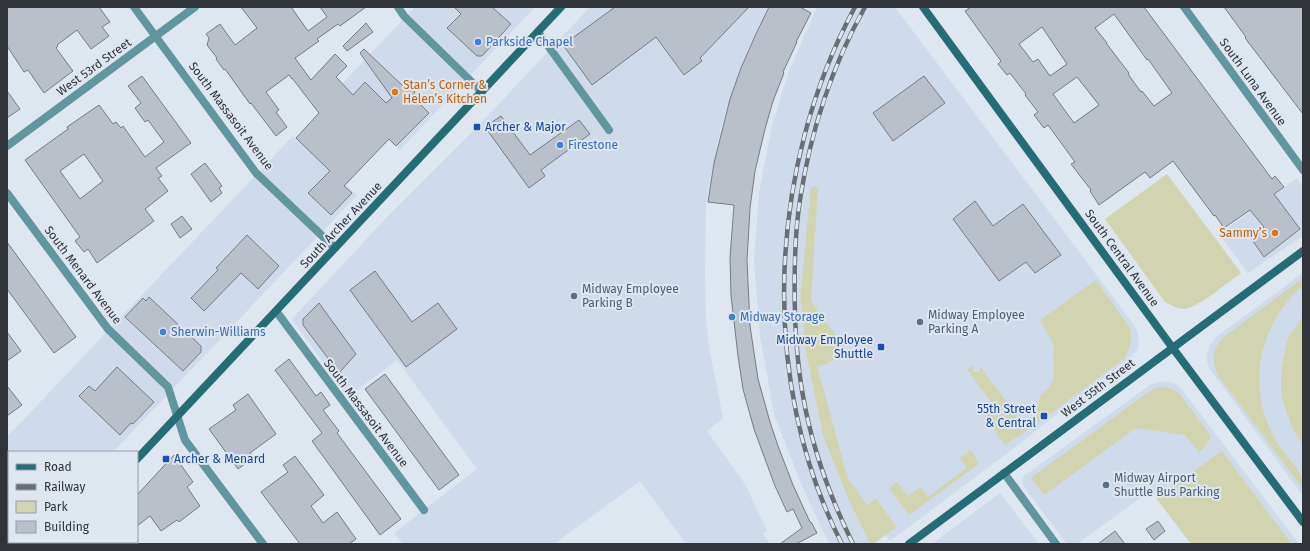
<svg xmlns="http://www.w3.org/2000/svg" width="1310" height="551" font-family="'Fira Sans',sans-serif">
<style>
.built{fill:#cfdbea}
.green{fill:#d2d4b0}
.building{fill:#b9c0ca;stroke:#757c85;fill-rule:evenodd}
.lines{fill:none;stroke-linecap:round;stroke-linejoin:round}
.minor{stroke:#60969d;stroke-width:8}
.secondary{stroke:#256d75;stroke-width:8}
.rail-casing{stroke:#696e73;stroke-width:4.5}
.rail{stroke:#dee6f0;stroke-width:3;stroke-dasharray:9;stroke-linecap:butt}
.shop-dot{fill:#3f7fe0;stroke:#dee6f0;stroke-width:1.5}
.food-dot{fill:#e8710a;stroke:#dee6f0;stroke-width:1.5}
.transit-dot{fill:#1a4fb4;stroke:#dee6f0;stroke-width:1.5}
.service-dot{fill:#5c6f8a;stroke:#dee6f0;stroke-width:1.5}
.labels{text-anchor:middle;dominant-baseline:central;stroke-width:4;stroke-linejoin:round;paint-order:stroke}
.shop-label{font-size:12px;fill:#366cbe;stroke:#dee6f0;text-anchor:start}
.street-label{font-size:12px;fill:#303337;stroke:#dee6f0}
.food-label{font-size:12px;fill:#c56008;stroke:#dee6f0;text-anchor:start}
.transit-label{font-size:12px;fill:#164399;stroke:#dee6f0;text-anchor:start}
.service-label{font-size:12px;fill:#4e5e75;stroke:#dee6f0;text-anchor:start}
</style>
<rect width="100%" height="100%" fill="#dee6f0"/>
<g class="built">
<polygon points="415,7 535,7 400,150 336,90"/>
<polygon points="590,7 768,7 753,38 740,70 721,127 706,202 705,273 706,320 709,347 723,418 707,431 745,484 767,531 763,534 770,544 686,544 640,481 554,544 403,544 394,533 477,469 397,360 348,397 292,319 386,218 480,124"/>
<polygon points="817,7 895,7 1134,325 1138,333 1139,342 1138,349 1131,357 1067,406 1018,445 890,541 843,475 812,364 806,305 812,187 800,297 807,358 823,436 850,503 870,544 830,544 823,532 800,481 774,414 760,336 754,261 759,193 772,126 788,74"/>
<polygon points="293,136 357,195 113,452 9,452 9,542 28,542 26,544 7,544 7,437"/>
<polygon points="1297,178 1303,186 1303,236 1248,273 1219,234"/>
<polygon points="1303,272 1303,496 1209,368 1206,357 1210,345 1216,337 1283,288"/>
<polygon points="1160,381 1174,383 1180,387 1299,544 1191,544 1151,490 1077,544 1067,544 1024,487 1022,479 1024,476 1150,385"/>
<polygon points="1000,493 1039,544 932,544"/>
</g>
<g class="green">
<path d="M1167,174L1241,273C1228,282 1197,309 1183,309C1177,309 1171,305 1165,302L1105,219Z"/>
<polygon points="811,187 818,187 811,301 846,349 827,364 817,366 848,479 867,505 876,499 897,527 873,544 870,544 850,503 823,436 807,358 800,297"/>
<path d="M1303,278V286C1259,324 1246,385 1274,437C1281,451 1296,464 1302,477C1304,480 1303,485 1303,489L1219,377C1211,360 1211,349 1225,336Z"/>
<path d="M1096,280L1130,328C1133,340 1130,348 1125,358L1038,423L1036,411L1040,396L1048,388L1054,378L1053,358L1054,345L1040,320Z"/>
<polygon points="1303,316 1303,445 1292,427 1281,396 1281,369 1288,338"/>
<polygon points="973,365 973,372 980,372 980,366 1028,430 1005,445 984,416 995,407 967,370"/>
<polygon points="1165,387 1172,389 1179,393 1211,436 1206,446 1199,452 1185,435 1136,428 1044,495 1031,478 1147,393 1156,388"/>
<polygon points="971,450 979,464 909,515 889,489 897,482 908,496 921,487 928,497 967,468 960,458"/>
<polygon points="1222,451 1292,544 1191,544 1156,498"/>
</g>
<g class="building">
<polygon points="7,7 99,7 110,22 102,27 109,36 91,49 77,30 57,45 58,46 56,48 73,71 44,93 28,70 24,72 7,46"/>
<polygon points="241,7 291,7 308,31 327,17 320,7 366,7 340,26 338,24 317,39 319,41 295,58 311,80 335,54 347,66 336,77 353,95 365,82 386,103 392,98 360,53 364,49 404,87 407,84 415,92 412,96 429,113 396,146 389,139 367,162 344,186 352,193 331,215 308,193 330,171 296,138 319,113 292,78 292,79 289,75 266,92 279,110 276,112 287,127 276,136 251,103 250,104 225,69 224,70 216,59 217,58 207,45 209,38 206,34 220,24 235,45 257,28"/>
<polygon points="454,7 492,7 511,24 482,56 477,56 447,28 461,14"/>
<polygon points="615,7 749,7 700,58 702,61 684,75 656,37 592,85 563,45"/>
<polygon points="769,7 800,7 811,13 796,42 797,42 783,72 784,73 773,101 765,129 755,171 750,208 747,260 750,326 758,379 770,422 778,446 793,485 810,522 811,522 817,533 796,544 780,544 802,528 793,509 787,512 775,486 754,429 743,389 738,356 731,295 730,258 734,205 708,202 714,163 730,99 741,68 755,36"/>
<path d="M971,7H1144L1272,179L1275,176L1284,187L1274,194L1300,229L1264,257L1250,237L1264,227L1250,210L1224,228L1215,215L1214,216L1173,161L1150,178L1145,172L1099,205L1090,191L1091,190L1071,164L1075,162L1048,125L1044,128L1034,115L1038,112L1025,95L1026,94L1010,73L1007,75L998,64L1001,61L965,11ZM1114,14L1147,60L1148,59L1172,93L1154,106L1142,91L1141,92L1128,74L1129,73L1106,43H1107L1095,28ZM1042,27L1067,64L1050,76L1038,59L1033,62L1019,44ZM1077,77L1099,105L1074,123L1053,94Z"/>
<polygon points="1224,7 1303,7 1303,114 1245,38 1246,37"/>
<polygon points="366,23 373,32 347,51 343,46"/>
<path d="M142,76L191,143L156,168L162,176L158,178L168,191L145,209L154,221L97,263L88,249L84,252L75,241L80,237L25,160L68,129L67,127L99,105L113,124L116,122L121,128L123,126L145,157L164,142L148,120L145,122L135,108L141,103L128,86ZM84,154L103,181L80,199L60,171Z"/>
<polygon points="924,76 945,103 893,141 873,113"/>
<polygon points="7,91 20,109 7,118"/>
<polygon points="501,116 530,155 579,120 590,134 541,170 545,176 529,188 485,127"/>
<polygon points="205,163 222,186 219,188 222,193 211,202 191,174"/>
<polygon points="975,201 993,226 1023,204 1061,255 1035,273 1026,262 999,281 953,219"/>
<polygon points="182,216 192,229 180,238 171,224"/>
<polygon points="247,235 279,266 258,289 241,273 204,311 191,298 218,270 216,268"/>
<polygon points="7,242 76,337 54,353 7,289"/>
<polygon points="375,271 412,322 438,303 457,329 406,367 350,290"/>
<polygon points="149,297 201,346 201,352 183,371 125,317 143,298 146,301"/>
<polygon points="319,303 356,354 339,373 303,325 303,319"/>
<polygon points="7,332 21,351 7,361"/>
<polygon points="289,359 316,396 321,392 330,405 323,410 339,431 337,433 401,519 380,535 312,441 322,433 275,370"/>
<polygon points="117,367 154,402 133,424 131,423 120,435 79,396 89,386 95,391"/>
<polygon points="385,374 459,475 439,490 365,389"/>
<polygon points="7,386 22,405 7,416"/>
<polygon points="248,394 276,434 250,453 253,458 238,469 209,429 236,410 233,405"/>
<polygon points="174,455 193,482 187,487 200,506 179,522 177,520 161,531 150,516 137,526 137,495"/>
<polygon points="295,456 324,495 311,506 323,523 337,512 356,539 349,544 300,544 261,492 288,472 283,465"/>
<polygon points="1158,521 1165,531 1154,540 1146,529"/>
<polygon points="1115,531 1125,544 1098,544"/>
</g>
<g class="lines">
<g class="minor">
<polyline points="134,7 256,173 335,248"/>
<polyline points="398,7 404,16 482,92"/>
<polyline points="1184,7 1303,170"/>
<polyline points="538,32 609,130"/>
<polyline points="7,146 195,7"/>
<polyline points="7,193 108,329 168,387 185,440 263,544"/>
<polyline points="276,311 424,510"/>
<polyline points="1004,473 1056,544"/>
<polyline points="7,532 9,534"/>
<polyline points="18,542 20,544"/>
</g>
<g class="secondary">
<polyline points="923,7 1172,347 1303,522"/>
<polyline points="137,459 561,7"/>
<polyline points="56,544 58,542"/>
<polyline points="909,544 1303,251"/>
</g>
<g class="rail-casing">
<g id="rail">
<path d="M842,544C758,381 768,167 855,7"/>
<path d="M853,544C830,497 812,448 803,396C798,369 796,342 795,315C794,277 794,238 800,200C810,134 832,66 865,7"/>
</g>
</g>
<use href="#rail" class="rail"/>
</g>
<g class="shop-dot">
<circle cx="478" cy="42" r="4"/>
<circle cx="560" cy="145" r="4"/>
<circle cx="732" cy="317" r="4"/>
<circle cx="163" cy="332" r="4"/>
</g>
<g class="food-dot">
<circle cx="395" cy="92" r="4"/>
<circle cx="1275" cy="233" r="4"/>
</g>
<g class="transit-dot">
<rect x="473" y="123" width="8" height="8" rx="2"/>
<rect x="877" y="343" width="8" height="8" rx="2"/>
<rect x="1040" y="412" width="8" height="8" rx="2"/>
<rect x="162" y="455" width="8" height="8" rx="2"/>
</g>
<g class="service-dot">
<circle cx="574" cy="296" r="4"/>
<circle cx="920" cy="322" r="4"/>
<circle cx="1106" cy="485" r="4"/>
</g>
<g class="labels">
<g class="shop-label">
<text x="486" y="42">Parkside Chapel</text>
<text x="568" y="145">Firestone</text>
<text x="740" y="317">Midway Storage</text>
<text x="171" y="332">Sherwin-Williams</text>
</g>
<g class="street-label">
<text transform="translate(94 67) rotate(-36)">West 53rd Street</text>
<text transform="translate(1253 82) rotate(54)">South Luna Avenue</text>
<text transform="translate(231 116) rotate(53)">South Massasoit Avenue</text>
<text transform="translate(341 225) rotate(-47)">South Archer Avenue</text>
<text transform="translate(1122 258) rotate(54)">South Central Avenue</text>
<text transform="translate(83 275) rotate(53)">South Menard Avenue</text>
<text transform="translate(1098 388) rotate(-37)">West 55th Street</text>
<text transform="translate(366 413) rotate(53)">South Massasoit Avenue</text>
</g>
<g class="food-label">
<text x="403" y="85">Stan’s Corner &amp;<tspan x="403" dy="14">Helen’s Kitchen</tspan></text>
<text x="1267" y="233" text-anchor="end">Sammy’s</text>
</g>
<g class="transit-label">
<text x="485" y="127">Archer &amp; Major</text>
<text x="873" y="340" text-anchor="end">Midway Employee<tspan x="873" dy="14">Shuttle</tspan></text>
<text x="1036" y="409" text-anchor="end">55th Street<tspan x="1036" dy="14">&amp; Central</tspan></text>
<text x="174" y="459">Archer &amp; Menard</text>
</g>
<g class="service-label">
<text x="582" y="289">Midway Employee<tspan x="582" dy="14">Parking B</tspan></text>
<text x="928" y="315">Midway Employee<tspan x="928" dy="14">Parking A</tspan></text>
<text x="1114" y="478">Midway Airport<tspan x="1114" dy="14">Shuttle Bus Parking</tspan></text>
</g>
</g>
<rect width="1310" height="551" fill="none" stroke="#303337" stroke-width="16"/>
<rect x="8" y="451" width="130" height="92" fill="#dee6f0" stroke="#989ea6"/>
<rect x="16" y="464" width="20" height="6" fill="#256d75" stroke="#989ea6"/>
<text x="44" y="471" font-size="12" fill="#303337">Road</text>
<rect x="16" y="484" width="20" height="6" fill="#696e73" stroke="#989ea6"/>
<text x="44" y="491" font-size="12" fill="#303337">Railway</text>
<rect x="16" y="501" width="20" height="12" fill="#d2d4b0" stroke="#989ea6"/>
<text x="44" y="511" font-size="12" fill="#303337">Park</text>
<rect x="16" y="521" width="20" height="12" fill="#b9c0ca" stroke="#989ea6"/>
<text x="44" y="531" font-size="12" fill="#303337">Building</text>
</svg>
